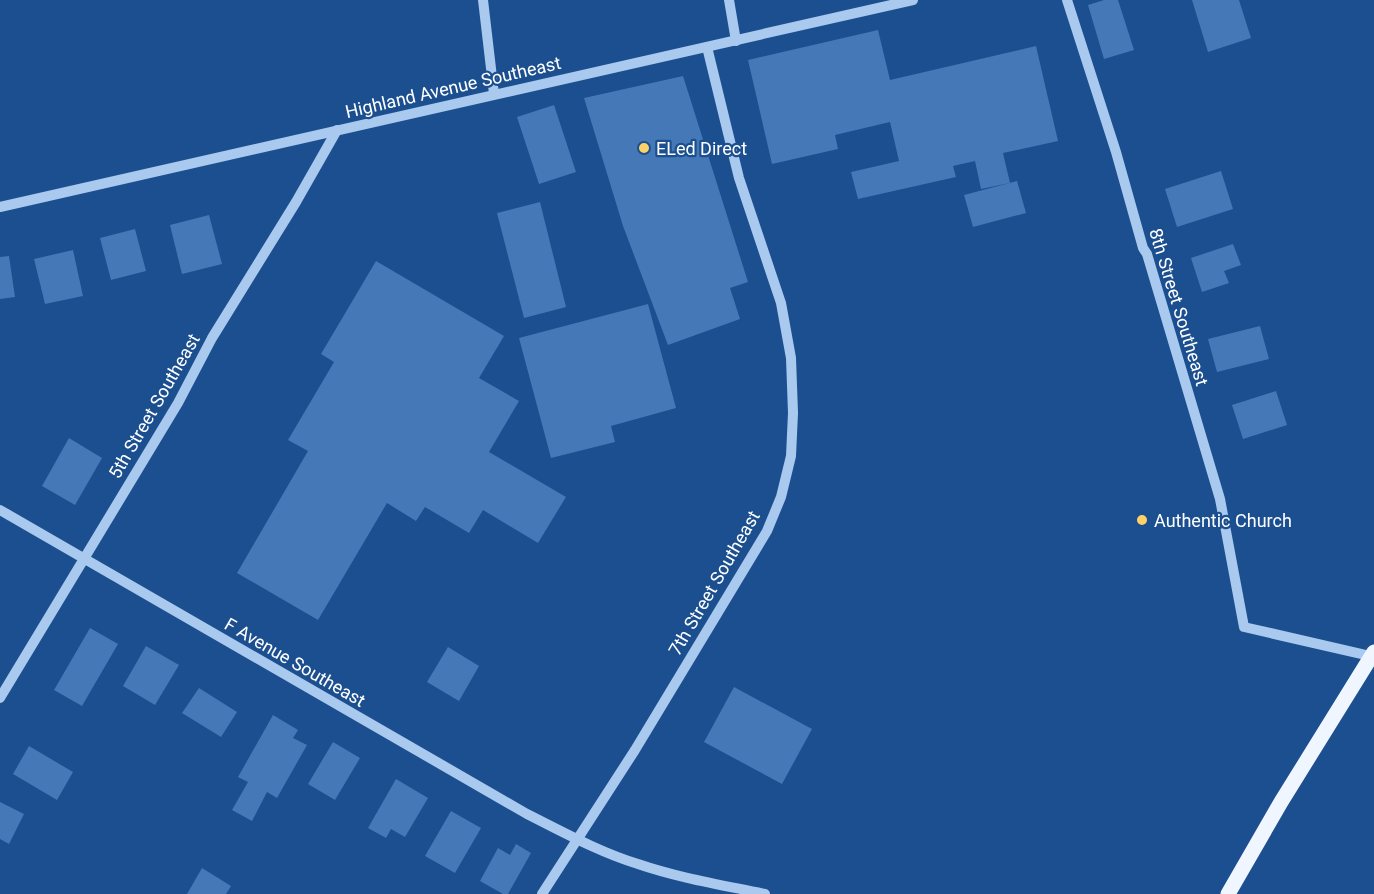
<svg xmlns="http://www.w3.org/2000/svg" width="1374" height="894" font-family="Roboto,sans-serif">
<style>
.building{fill:#4478b7}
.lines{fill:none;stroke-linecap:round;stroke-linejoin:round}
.minor{stroke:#a9c9ee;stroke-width:10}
.major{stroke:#f0f6ff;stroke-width:15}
.poi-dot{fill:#ffd166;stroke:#1b4f8f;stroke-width:2}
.labels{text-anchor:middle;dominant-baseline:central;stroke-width:4.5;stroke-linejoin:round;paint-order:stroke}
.street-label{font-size:18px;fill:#fff;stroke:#1b4f8f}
.poi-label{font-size:18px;fill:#fff;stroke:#1b4f8f;text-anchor:start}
</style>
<rect width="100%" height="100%" fill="#1b4f8f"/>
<g class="building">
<polygon points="1104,0 1118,0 1134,50 1104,59 1088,5"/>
<polygon points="1192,0 1239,0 1251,38 1208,52"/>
<polygon points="878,30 890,80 1036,46 1058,141 1003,153 1010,183 981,189 975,161 953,166 956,177 858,199 851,172 899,161 890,122 835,135 838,149 772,164 748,60"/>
<polygon points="683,76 748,282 730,288 740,319 668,345 623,226 584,98"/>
<polygon points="554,105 576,172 539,184 517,117"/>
<polygon points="1221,171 1233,209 1177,227 1165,189"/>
<polygon points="1017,181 1026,213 973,227 964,195"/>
<polygon points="540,202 566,307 524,318 497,213"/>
<polygon points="209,215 222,264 182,274 170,225"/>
<polygon points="135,229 146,271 111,280 100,238"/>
<polygon points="1233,244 1241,265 1224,271 1229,283 1202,292 1191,258"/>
<polygon points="73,250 83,296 45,304 34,259"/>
<polygon points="9,256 15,297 0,299 0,257"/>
<polygon points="376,261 504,336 479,378 519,401 489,452 566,497 538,543 483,510 469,533 425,507 416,521 387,503 318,620 237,573 308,451 288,440 334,362 321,354"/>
<polygon points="648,304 676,408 611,426 615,442 551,458 519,338"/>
<polygon points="1260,326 1269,359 1217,372 1208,339"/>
<polygon points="1276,391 1287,425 1243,439 1232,405"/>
<polygon points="69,438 102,458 75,505 42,486"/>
<polygon points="90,628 118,644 82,706 54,690"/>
<polygon points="146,646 179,665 155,705 123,686"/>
<polygon points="448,647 479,666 459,701 427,682"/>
<polygon points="734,687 812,729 782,784 704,742"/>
<polygon points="199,688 237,712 221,737 182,713"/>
<polygon points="273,715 298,730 293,738 307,745 277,798 267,792 252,821 232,810 248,782 238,777"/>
<polygon points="333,742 360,758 335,800 308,784"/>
<polygon points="29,746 73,772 57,800 13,774"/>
<polygon points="396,779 428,798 405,837 391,829 386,838 368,828"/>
<polygon points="0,802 24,814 9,844 0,839"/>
<polygon points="451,811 481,828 455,873 425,856"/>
<polygon points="516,844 531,853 508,894 503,894 480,881 498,848 510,855"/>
<polygon points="202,868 231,886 226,894 187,894"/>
</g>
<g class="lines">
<g class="minor">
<polyline points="483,0 494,94"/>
<polyline points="729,0 736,41"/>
<polyline points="1067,0 1116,152 1143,248 1147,254 1220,499 1244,627 1374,657"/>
<polyline points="0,207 913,0"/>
<path d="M0,510L527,814C563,832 599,852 638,864C679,878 722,885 765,894"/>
<polyline points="0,698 178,403 212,338 296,202 337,130"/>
<polyline points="542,894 635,750 767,531 781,497 791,456 793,413 791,358 781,303 739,178 707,47"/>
</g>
<polyline class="major" points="1228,894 1281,802 1374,652"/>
</g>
<g class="poi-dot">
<circle cx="644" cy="148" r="6"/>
<circle cx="1142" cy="520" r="6"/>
</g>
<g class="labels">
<g class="street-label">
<text transform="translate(453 87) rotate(-13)">Highland Avenue Southeast</text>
<text transform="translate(1179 307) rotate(73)">8th Street Southeast</text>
<text transform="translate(154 406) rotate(-60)">5th Street Southeast</text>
<text transform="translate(714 583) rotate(-60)">7th Street Southeast</text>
<text transform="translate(295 662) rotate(30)">F Avenue Southeast</text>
</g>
<g class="poi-label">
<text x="656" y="148">ELed Direct</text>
<text x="1154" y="520">Authentic Church</text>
</g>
</g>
</svg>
